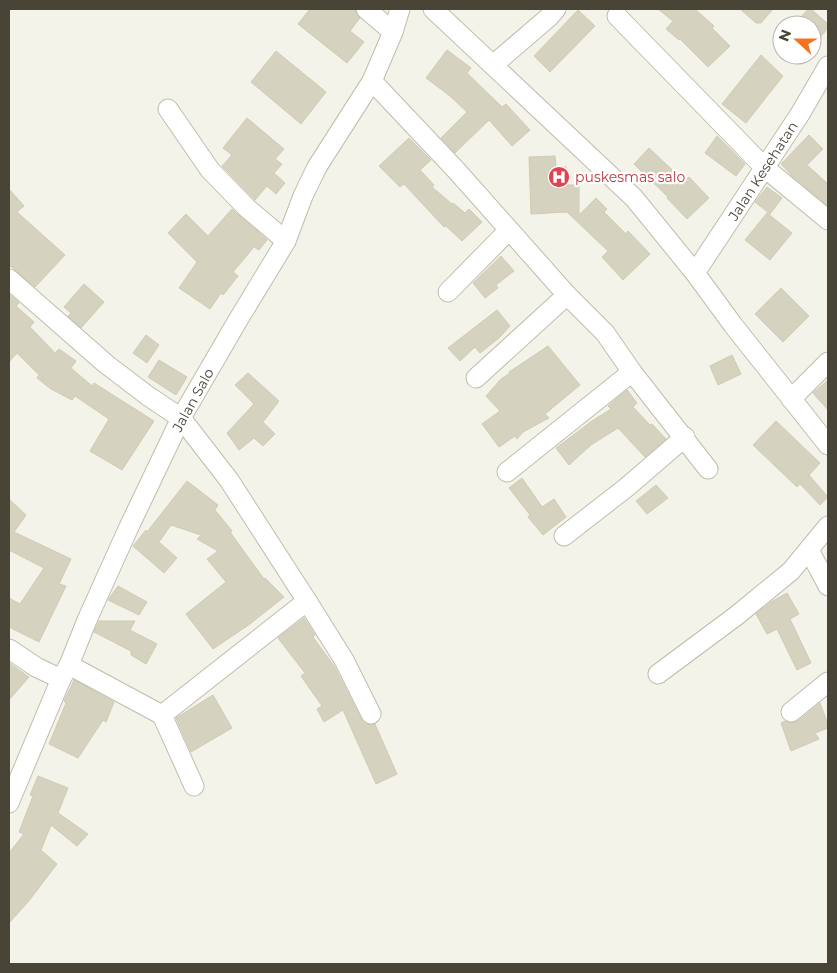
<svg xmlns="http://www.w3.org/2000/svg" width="837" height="973" font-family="Montserrat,sans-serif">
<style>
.building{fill:#d5d2bf;stroke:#d0cbb2}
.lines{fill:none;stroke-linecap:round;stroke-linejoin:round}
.minor-casing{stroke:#bfbdac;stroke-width:21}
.minor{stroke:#fff;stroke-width:19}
.labels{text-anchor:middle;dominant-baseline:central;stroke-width:4.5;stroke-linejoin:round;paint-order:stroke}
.street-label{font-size:14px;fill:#484537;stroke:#fff}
.health-label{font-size:14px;fill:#be3a42;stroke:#fff;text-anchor:start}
</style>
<rect width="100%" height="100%" fill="#f4f3e9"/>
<g class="building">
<polygon points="310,9 355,9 356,13 360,18 350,31 364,42 347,63 298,24"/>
<polygon points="658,9 695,9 714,26 712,28 730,46 708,67 680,39 679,40 666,29 673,21"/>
<polygon points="740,9 773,9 761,23 756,23"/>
<polygon points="808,9 811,9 828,24 828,28 812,47 812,25 794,25"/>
<polygon points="578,10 595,26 550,72 534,56"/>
<polygon points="447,50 471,68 467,73 502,107 506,104 530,130 512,146 489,120 455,153 441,138 467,112 450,96 426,78"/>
<polygon points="276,51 326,92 301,124 251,82"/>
<polygon points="761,55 783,76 746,123 722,104"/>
<polygon points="247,118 284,149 275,159 282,164 274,173 285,183 276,194 267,186 255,200 222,166 232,155 223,148"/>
<polygon points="809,135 823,149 807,165 828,184 828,206 793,177 781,164"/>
<polygon points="717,136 745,164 736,176 705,153"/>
<polygon points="409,138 431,160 420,170 434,185 432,187 452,204 453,203 465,213 469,209 482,222 462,241 446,226 444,227 404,184 400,187 379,166"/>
<polygon points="649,148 684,181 689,177 709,198 687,219 667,198 668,197 634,164"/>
<polygon points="555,156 556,167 566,167 567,185 579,185 579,215 596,198 607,209 604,212 626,234 628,231 650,254 623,280 602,257 608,251 567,212 531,214 529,157"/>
<polygon points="767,187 782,198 770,214 755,202"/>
<polygon points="9,189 24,206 17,212 65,255 35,287 9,265"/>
<polygon points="232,209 267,240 259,250 254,247 233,272 238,276 223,295 221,293 210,309 179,288 197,262 168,233 186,214 208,236"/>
<polygon points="767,213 792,233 770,260 745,240"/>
<polygon points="501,256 514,271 496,285 498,288 485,298 473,283"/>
<polygon points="84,284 104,302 81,328 68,316 71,313 64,307"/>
<polygon points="781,288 809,316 783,342 755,314"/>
<polygon points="9,294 19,303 16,306 34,322 30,327 55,353 59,349 76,361 71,368 92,386 94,383 154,421 122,470 90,451 109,419 75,396 72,400 51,389 37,378 39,375 17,353 9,362"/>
<polygon points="497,310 510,326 499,338 480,353 475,347 460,361 448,348"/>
<polygon points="146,335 159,345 147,363 133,353"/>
<polygon points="548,346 580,385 545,414 549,418 523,432 517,439 515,436 499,447 482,424 500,411 486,396 501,379 510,373 509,372"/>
<polygon points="732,355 741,374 718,385 710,366"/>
<polygon points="159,360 187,377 176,395 148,377"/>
<polygon points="248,373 279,401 263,422 275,434 263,446 254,438 239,450 227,433 254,404 235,385"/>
<polygon points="828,380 828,410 813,393"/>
<polygon points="627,390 637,403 633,407 650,425 652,424 666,439 645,457 618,428 591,445 569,465 556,448 592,421 611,409 608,406"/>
<polygon points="776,421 820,463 809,475 828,497 820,505 800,484 797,487 753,445"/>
<polygon points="522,478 542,507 554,499 566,517 543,535 528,517 530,515 509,488"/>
<polygon points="187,481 218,505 215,510 232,531 230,532 264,579 265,578 284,597 250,624 213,649 186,614 226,582 207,559 218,551 197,539 201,535 171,525 159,542 177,558 164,573 133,546 146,530 147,532"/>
<polygon points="656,485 668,498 647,514 636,501"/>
<polygon points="9,499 26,515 14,532 71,559 59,584 66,586 39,642 9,627 9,598 20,604 44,568 9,550"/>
<polygon points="118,586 147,602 139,615 108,600"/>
<polygon points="787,593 799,614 790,619 811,663 797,670 777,629 767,634 756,614 771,602"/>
<polygon points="304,618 315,635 313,637 334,666 361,719 365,724 375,724 397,774 376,784 343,710 324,722 317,709 322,706 301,676 305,673 278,638"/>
<polygon points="99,621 135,621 130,630 157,644 146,664 131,655 131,651 94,632"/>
<polygon points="9,663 29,677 9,700"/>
<polygon points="74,680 114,702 106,722 103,720 78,758 49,744 66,703 64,701"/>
<polygon points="213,695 232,728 191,752 176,718"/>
<polygon points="820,703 828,724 828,728 815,733 819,739 791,751 781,723 785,721 792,723 798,721"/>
<polygon points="38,776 68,788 58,813 88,834 77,846 51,825 41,850 57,864 28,902 9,923 9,853 24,834 19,832 33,796 30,795"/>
</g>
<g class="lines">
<g class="minor-casing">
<g id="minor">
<polyline points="366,9 393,32"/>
<polyline points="433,9 634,198 695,273 733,325 828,445"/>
<polyline points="617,16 765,168 828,220"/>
<polyline points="493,65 549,17 556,9"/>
<polyline points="372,81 456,170 567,295 605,333 632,372 708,469"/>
<polyline points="168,109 210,170 247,208 286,241"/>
<polyline points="695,273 800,114 828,66"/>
<polyline points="9,279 106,364 148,396 181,418 229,480 307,601 344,660 371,714"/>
<polyline points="448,292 509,230"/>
<polyline points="476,378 567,295"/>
<polyline points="791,399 828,362"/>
<polyline points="507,472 632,372"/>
<polyline points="564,536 627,487 685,437"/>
<polyline points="809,550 828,586"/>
<polyline points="9,649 36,667 61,679"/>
<polyline points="69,665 162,715 307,601"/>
<polyline points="658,674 736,616 791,571 828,526"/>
<polyline points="791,712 828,682"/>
<polyline points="162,715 194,786"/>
<polyline points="9,803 61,679 69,665 87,620 128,529 181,418 238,320 286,241 303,196 317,167 372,81 393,32 400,9"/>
</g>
</g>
<use href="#minor" class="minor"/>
</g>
<defs>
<g id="hospital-disc" transform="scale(1.125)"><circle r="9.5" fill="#e0444e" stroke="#fff"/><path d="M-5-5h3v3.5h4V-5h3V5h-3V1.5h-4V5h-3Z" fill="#fff"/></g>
</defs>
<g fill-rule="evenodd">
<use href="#hospital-disc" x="559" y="177"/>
</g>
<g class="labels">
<g class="street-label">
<text transform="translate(763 171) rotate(-57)">Jalan Kesehatan</text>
<text transform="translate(193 400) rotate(-61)">Jalan Salo</text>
</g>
<g class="health-label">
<text x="575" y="177">puskesmas salo</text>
</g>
</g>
<rect width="837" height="973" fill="none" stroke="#484537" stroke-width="20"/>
<g transform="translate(797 40) rotate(291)"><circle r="24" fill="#ffffff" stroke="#b6b5af"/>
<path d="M0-4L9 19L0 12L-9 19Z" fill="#f47220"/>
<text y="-8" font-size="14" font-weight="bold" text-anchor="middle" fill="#484537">N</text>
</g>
</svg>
